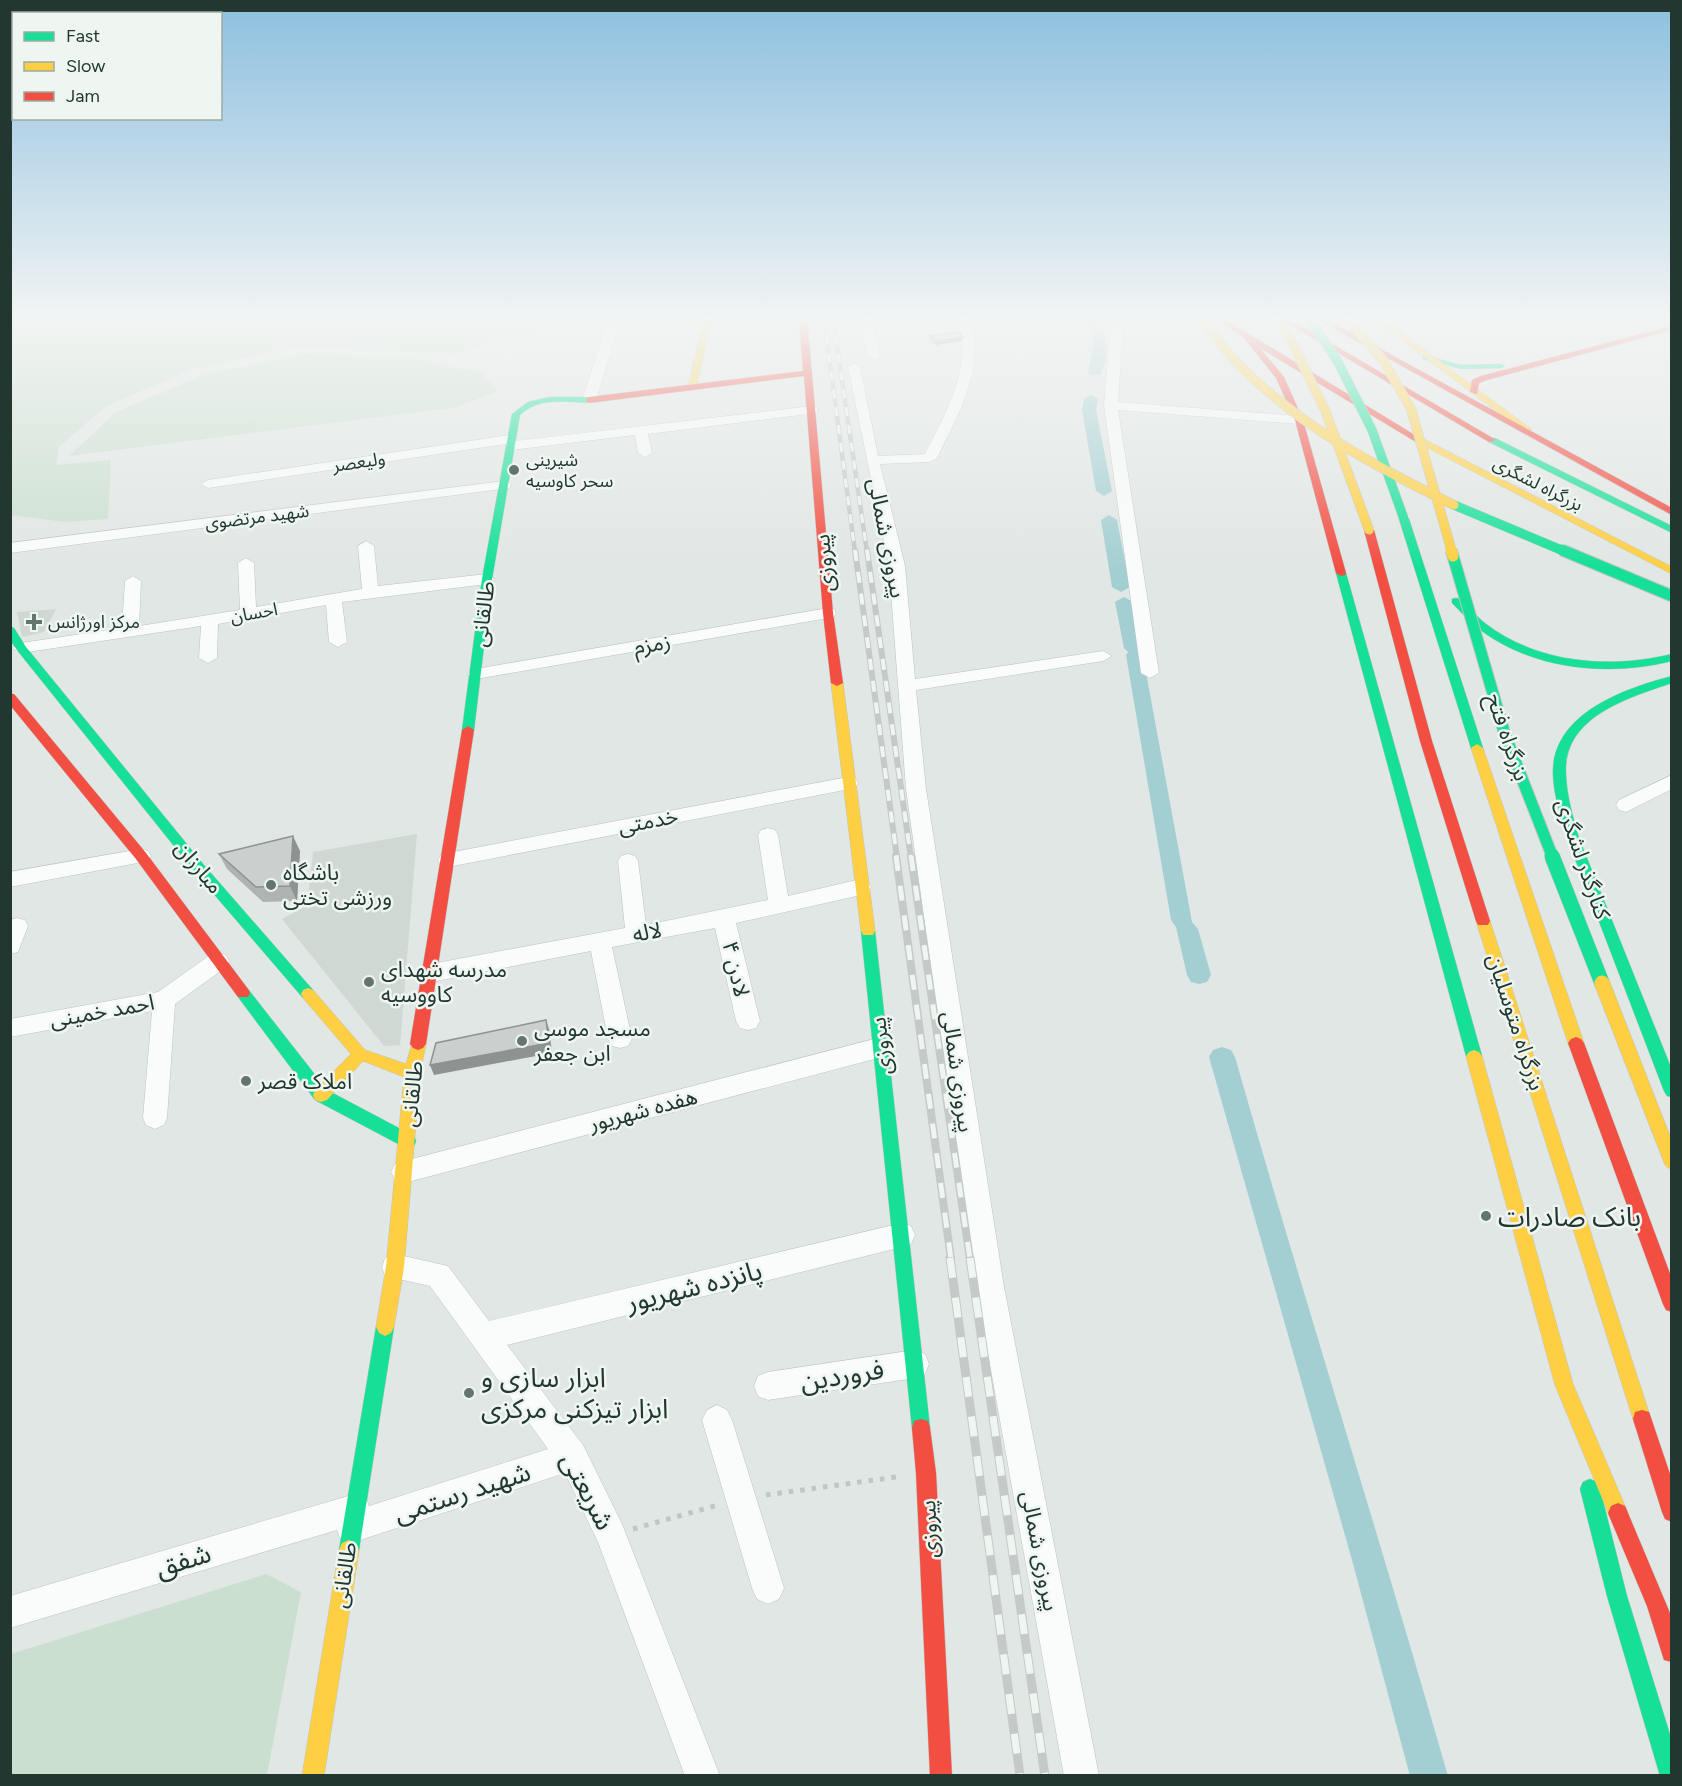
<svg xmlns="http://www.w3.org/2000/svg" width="1682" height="1786" font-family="Figtree,'Noto Sans Arabic',sans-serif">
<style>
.built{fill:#cfd8d3}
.green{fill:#cbdfd0}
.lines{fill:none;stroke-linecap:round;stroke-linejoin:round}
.canal{fill:#a4cfd2;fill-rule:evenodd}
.street-casing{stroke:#bec3c1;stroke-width:1}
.fast-casing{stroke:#bec4c1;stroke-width:1}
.slow-casing{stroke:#bec4c1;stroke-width:1}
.jam-casing{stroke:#bec4c1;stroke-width:1}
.path{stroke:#bfc7c4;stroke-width:5;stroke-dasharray:4.5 7;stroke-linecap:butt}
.street{fill:#fafbfb;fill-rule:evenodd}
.fast{fill:#16e098;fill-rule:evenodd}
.slow{fill:#ffcf43;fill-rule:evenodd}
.jam{fill:#f24e42;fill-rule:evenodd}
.rail-far3-casing{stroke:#c5c9c8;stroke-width:4.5}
.rail-far2-casing{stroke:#c5c9c8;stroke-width:6}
.rail-far1-casing{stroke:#c5c9c8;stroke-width:8}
.rail-casing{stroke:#c5c9c8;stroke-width:9}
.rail-far3{stroke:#eff6f2;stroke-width:3;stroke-dasharray:9;stroke-linecap:butt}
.rail-far2{stroke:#eff6f2;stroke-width:4;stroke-dasharray:11;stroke-linecap:butt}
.rail-far1{stroke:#eff6f2;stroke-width:5;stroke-dasharray:15;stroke-linecap:butt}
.rail{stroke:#eff6f2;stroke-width:7;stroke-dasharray:20;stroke-linecap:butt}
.fast-bridge-far2-casing{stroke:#bcc3c0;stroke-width:10;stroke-linecap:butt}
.fast-bridge-far1-casing{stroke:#bcc3c0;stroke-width:13;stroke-linecap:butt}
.fast-bridge-casing{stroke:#bcc3c0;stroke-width:16;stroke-linecap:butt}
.slow-bridge-far2-casing{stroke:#bcc3c0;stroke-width:10;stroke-linecap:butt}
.slow-bridge-far1-casing{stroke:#bcc3c0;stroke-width:13;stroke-linecap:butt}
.slow-bridge-casing{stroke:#bcc3c0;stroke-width:16;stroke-linecap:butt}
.fast-bridge-far2{stroke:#16e098;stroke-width:9}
.fast-bridge-far1{stroke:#16e098;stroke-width:11}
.fast-bridge{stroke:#16e098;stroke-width:15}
.slow-bridge-far2{stroke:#ffcf43;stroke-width:9}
.slow-bridge-far1{stroke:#ffcf43;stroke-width:11}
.slow-bridge{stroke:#ffcf43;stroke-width:15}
.wall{fill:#afb3b1}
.shaded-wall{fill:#8e9290}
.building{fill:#cbd0ce;stroke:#8e9290;stroke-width:1.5}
.poi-dot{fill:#64756f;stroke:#eff6f2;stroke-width:2}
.labels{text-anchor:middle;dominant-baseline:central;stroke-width:5;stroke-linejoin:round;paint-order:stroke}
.far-poi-label{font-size:18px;fill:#213730;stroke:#eff6f2;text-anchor:start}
.far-street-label{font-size:18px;fill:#213730;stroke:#eff6f2}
.street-label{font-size:22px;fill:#213730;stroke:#eff6f2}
.poi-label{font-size:22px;fill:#213730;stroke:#eff6f2;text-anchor:start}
.near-poi-label{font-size:27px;fill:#213730;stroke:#eff6f2;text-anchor:start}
.near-street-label{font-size:27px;fill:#213730;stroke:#eff6f2}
</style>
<rect width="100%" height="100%" fill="#e1e7e4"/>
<g class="built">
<polygon points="56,609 44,632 22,637 17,612"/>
<polygon points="417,834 400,1045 384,1046 282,919 307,906 313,852"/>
</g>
<g class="green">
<polygon points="11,318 575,318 456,354 296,347 193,369 106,406 59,447 56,465 111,460 108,519 65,522 11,515"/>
<polygon points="302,354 409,358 481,373 498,391 457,407 69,456 116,412 203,375"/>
<polygon points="266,1574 301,1592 267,1775 11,1775 11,1654"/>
</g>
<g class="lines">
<g class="canal">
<path d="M1083,318H1096C1109,335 1110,355 1100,375H1090L1088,372C1093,347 1098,340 1083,318Z"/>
<polygon points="1091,395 1098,399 1096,410 1112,491 1104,496 1096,491 1082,410 1084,399"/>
<polygon points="1109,515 1117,520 1130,587 1121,592 1112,587 1101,520"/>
<polygon points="1124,597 1133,602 1192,922 1198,929 1211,975 1207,982 1199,984 1191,982 1187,975 1176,927 1171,920 1126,655 1128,652 1124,648 1115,602"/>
<path d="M1222,1047L1231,1050L1235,1057C1303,1296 1379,1535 1448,1776H1410L1352,1560L1209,1057L1213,1050Z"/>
</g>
<g class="street-casing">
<g id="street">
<polygon points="860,318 872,318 879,355 877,358 873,359 867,355"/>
<path d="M956,318H968C989,363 957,417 937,458L930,462L880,464L905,566L915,679L1103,651L1112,656L1103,661L916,690L926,789L1004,1287L1099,1776H1064L976,1287L906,789L889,566L848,367L854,363L860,367L878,456L925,454C945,414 976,362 956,318Z"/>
<polygon points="1105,318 1118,318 1123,324 1118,402 1299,416 1306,420 1299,424 1118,410 1159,673 1150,678 1141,673 1104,405 1111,325"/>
<polygon points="612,323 618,327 596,400 589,404 584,403 582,400 606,327"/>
<polygon points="812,406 817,407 817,413 648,434 652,453 645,457 638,453 635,435 511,450 506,449 506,444 208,488 201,484 208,480 510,435 515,436 515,441"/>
<polygon points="504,481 509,482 511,485 509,488 10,553 10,543"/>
<polygon points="366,541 374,546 378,586 487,574 495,579 487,584 342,602 347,642 338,647 329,642 326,605 218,624 217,658 208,663 199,658 201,626 21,653 12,648 21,643 122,628 125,581 133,576 141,581 139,626 240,610 238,563 246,558 254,563 256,607 362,589 358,546"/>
<polygon points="828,608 834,609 836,613 834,617 476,679 467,674 476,669"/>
<polygon points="1672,775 1672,789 1626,812 1619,810 1616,805 1619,800"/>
<polygon points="848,777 855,778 858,783 855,788 448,867 441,865 438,860 441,855 448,853"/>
<polygon points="768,828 775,830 778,835 788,896 861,879 868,882 871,887 868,892 861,895 736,923 760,1021 756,1028 748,1030 740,1028 736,1021 715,928 612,947 632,1039 628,1046 620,1048 612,1046 608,1039 591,951 431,982 423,979 420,973 423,967 431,964 625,928 618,861 621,856 628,854 635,856 638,861 646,925 768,900 758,835 761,830"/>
<polygon points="141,849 148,851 151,856 148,861 10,887 10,872"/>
<polygon points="17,918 25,920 28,926 18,952 10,954 10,920"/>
<polygon points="218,953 226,955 229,961 226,967 175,1004 167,1118 164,1125 155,1129 146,1125 143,1118 152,1011 10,1037 10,1019 158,992 210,955"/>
<polygon points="882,1037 890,1040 894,1047 890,1054 882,1057 404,1183 395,1180 391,1172 395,1164 404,1161"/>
<polygon points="902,1223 911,1226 915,1235 911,1244 902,1247 507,1345 583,1445 622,1524 720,1776 685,1776 598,1542 565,1473 351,1543 340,1538 337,1530 10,1628 10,1596 355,1494 366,1498 369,1506 548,1449 430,1286 385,1276 382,1267 385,1258 395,1254 448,1266 489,1321"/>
<polygon points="915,1350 925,1354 929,1364 925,1374 915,1378 768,1400 758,1396 754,1386 758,1376 768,1372"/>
<polygon points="717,1405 727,1410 732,1420 784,1588 779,1599 768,1604 757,1599 752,1588 702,1420 707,1410"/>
</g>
</g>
<g class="fast-casing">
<g id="fast">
<polygon points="1423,355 1461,365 1501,364 1505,366 1501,368 1461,369 1423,359"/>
<path d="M550,397H589L593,400L589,403C565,402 539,397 520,415L492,579L474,730L468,734L462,730L482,579L512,414L528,402Z"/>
<polygon points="1489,438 1495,438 1672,526 1672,533 1489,442"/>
<polygon points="1404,516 1409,519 1483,748 1481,751 1473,751 1471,748 1399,519"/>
<polygon points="1341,570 1346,573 1482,1056 1479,1060 1474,1062 1469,1060 1466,1056 1336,573"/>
<path d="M1456,598L1460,599C1469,607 1477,617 1486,624C1539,664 1610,669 1672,654V661C1608,677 1533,670 1479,629C1469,621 1461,612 1452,603V599Z"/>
<polygon points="10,627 14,628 26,647 204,865 313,990 315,994 313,998 303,998 194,871 17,650 10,640"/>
<path d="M1672,676V683C1628,698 1562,717 1566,775C1567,797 1573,817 1579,838L1672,1070V1097L1667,1096L1664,1091L1567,838C1561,817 1554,797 1553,775C1551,714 1623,689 1672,676Z"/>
<polygon points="868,926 873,927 875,931 930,1428 928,1435 921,1437 914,1435 912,1428 861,931 863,927"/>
<polygon points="243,987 248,989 327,1090 414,1136 416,1141 414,1146 408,1148 402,1146 315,1100 238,997 236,993 238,989"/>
<polygon points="385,1318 391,1321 394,1327 359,1550 356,1557 349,1560 342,1557 339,1550 376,1327 379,1321"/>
<polygon points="1590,1479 1597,1482 1600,1489 1627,1596 1672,1741 1672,1776 1660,1776 1607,1596 1580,1489 1583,1482"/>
</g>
</g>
<g class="slow-casing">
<g id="slow">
<polygon points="704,318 712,318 696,388 692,391 688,388"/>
<polygon points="1373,318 1382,318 1531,429 1531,433 1525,433"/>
<polygon points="1416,438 1422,438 1672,567 1672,574 1416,442"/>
<polygon points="837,680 843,683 875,931 873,935 863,935 861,931 831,683"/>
<polygon points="1477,744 1483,748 1584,1043 1581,1047 1576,1049 1571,1047 1568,1043 1471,748"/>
<polygon points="1483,916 1488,917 1490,921 1651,1419 1649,1426 1642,1428 1635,1426 1633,1419 1476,921 1478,917"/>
<polygon points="308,988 313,990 365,1050 406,1064 413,1040 418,1038 423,1040 426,1044 420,1073 404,1267 394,1327 391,1333 385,1336 379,1333 376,1327 386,1267 404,1077 363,1061 327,1100 321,1102 315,1100 313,1095 315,1090 351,1054 303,998 301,994 303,990"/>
<polygon points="1474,1050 1479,1052 1482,1056 1573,1384 1628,1513 1625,1520 1618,1523 1611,1520 1555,1385 1466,1056 1469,1052"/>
<polygon points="349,1540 356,1543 359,1550 324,1776 302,1776 339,1550 342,1543"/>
</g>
</g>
<g class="jam-casing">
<g id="jam">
<polygon points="799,318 807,318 833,613 843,683 837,686 831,683 823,613 804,376 589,403 585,400 589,397 803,371"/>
<polygon points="1214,318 1223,318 1423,440 1416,442 1260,348 1284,377 1303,420 1346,573 1345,575 1341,576 1336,573 1295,420 1276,378 1243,337"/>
<polygon points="1279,318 1288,318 1496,440 1489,442"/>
<polygon points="1315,318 1324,318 1672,508 1672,515"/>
<polygon points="1672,326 1672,330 1487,380 1479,383 1477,394 1470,392 1472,380 1481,376"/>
<polygon points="1369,527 1374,530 1432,741 1490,921 1488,925 1478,925 1476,921 1420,741 1364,530"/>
<polygon points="10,694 14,694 146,853 248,989 250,993 248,997 238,997 136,859 10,705"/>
<polygon points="468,726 474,730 426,1044 423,1048 418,1050 413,1048 410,1044 462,730"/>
<polygon points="1576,1037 1581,1039 1584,1043 1672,1279 1672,1312 1666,1310 1663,1304 1568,1043 1571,1039"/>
<polygon points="1642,1410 1649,1412 1672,1480 1672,1522 1665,1519 1662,1512 1633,1419 1635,1412"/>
<polygon points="921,1419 928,1421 930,1428 936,1473 952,1776 930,1776 916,1473 912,1428 914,1421"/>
<polygon points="1618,1503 1625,1506 1667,1606 1672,1618 1672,1662 1664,1660 1647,1606 1608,1513 1611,1506"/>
</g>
</g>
<g class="path">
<polyline points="766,1495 896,1477"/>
<polyline points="633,1529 718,1505"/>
</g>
<use href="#street" class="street"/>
<use href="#fast" class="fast"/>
<use href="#slow" class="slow"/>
<use href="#jam" class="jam"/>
<g class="rail-far3-casing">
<g id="rail-far3">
<polyline points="824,318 855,552"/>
<polyline points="833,318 867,552"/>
</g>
</g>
<g class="rail-far2-casing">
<g id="rail-far2">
<polyline points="855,550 897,858"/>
<polyline points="867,550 911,858"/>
</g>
</g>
<g class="rail-far1-casing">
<g id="rail-far1">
<polyline points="896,856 951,1259"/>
<polyline points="911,856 970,1259"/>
</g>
</g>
<g class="rail-casing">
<g id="rail">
<polyline points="950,1258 1020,1776"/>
<polyline points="970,1258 1045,1776"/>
</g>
</g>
<use href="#rail-far3" class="rail-far3"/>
<use href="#rail-far2" class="rail-far2"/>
<use href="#rail-far1" class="rail-far1"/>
<use href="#rail" class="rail"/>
<g class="fast-bridge-far2-casing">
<g id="fast-bridge-far2">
<polyline points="1310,318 1339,364 1372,430 1404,519"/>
<polyline points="1454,505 1566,552"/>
</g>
</g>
<g class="fast-bridge-far1-casing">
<g id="fast-bridge-far1">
<polyline points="1562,550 1672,596"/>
<polyline points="1453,556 1505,735 1553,858"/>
</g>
</g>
<g class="fast-bridge-casing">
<polyline id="fast-bridge" points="1552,856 1602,983"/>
</g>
<g class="slow-bridge-far2-casing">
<g id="slow-bridge-far2">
<path d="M1201,318C1214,335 1227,353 1242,368C1303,428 1378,468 1454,505"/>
<polyline points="1280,318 1325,410 1369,530"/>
<polyline points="1346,318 1383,360 1411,409 1452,552"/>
</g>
</g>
<g class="slow-bridge-far1-casing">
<polyline id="slow-bridge-far1" points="1451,550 1453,556"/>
</g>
<g class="slow-bridge-casing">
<polyline id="slow-bridge" points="1602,983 1672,1162"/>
</g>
<use href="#fast-bridge-far2" class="fast-bridge-far2"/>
<use href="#fast-bridge-far1" class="fast-bridge-far1"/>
<use href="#fast-bridge" class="fast-bridge"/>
<use href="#slow-bridge-far2" class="slow-bridge-far2"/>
<use href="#slow-bridge-far1" class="slow-bridge-far1"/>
<use href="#slow-bridge" class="slow-bridge"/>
</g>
<g class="wall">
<polygon points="930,336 963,337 962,341 935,345 930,340"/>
<polygon points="300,851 297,901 263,902 227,869 219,854"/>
</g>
<g class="shaded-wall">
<polygon points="963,337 962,341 935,345 935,341"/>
<polygon points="293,836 300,851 297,901 290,886"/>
<polygon points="546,1020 549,1029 552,1053 434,1075 430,1065"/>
</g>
<g class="building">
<polygon points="958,332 963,337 935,341 930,336"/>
<polygon points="293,836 290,886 256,887 219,854"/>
<polygon points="546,1020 549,1043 430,1065 436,1043"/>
</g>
<linearGradient id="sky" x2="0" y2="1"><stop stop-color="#8dbfdf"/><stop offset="0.56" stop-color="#f2f4f3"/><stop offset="1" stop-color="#f2f4f3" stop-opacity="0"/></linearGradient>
<rect width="1682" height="568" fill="url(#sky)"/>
<g class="poi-dot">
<circle cx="514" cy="470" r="6"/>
<path d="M31 613h6v6h6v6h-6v6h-6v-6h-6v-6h6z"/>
<circle cx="271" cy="885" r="6"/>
<circle cx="369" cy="982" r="6"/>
<circle cx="522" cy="1041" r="6"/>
<circle cx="246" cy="1081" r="6"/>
<circle cx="1486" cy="1216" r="6"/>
<circle cx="469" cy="1393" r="6"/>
</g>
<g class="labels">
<g class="far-poi-label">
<text x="526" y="460">شیرینی<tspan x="526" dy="21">سحر کاوسیه</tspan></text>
<text x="48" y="622">مرکز اورژانس</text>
</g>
<g class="far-street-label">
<text transform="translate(359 462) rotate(-8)">ولیعصر</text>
<text transform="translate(1538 484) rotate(27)">بزرگراه لشگری</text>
<text transform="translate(257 517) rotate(-7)">شهید مرتضوی</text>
<text transform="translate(254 613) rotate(-10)">احسان</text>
</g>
<g class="street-label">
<text transform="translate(887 538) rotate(79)">پیروزی شمالی</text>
<text transform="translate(824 563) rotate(-95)">پیروزی</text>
<text transform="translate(483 614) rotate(-83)">طالقانی</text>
<text transform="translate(652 644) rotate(-10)">زمزم</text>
<text transform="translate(1508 737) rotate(71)">بزرگراه فتح</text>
<text transform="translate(648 821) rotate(-11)">خدمتی</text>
<text transform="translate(1583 859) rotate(71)">کنارگذر لشگری</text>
<text transform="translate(199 867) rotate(50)">مبارزان</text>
<text transform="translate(647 932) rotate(-10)">لاله</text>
<text transform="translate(736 969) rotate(77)">لادن ۴</text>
<text transform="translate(102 1011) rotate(-10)">احمد خمینی</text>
<text transform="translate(1516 1022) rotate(72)">بزرگراه متوسلیان</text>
<text transform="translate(881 1046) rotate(-97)">پیروزی</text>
<text transform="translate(958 1072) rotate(82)">پیروزی شمالی</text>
<text transform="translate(412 1094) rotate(-84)">طالقانی</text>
<text transform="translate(643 1110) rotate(-15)">هفده شهریور</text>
<text transform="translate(929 1529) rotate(-93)">پیروزی</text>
<text transform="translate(1040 1551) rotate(79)">پیروزی شمالی</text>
<text transform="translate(344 1575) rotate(-81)">طالقانی</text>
</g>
<g class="poi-label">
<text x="283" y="872">باشگاه<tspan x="283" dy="25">ورزشی تختی</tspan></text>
<text x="381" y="969">مدرسه شهدای<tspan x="381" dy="25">کاووسیه</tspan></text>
<text x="534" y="1028">مسجد موسی<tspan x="534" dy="25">ابن جعفر</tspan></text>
<text x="258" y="1081">املاک قصر</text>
</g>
<g class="near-poi-label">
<text x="1498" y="1216">بانک صادرات</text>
<text x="481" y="1377">ابزار سازی و<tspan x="481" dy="31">ابزار تیزکنی مرکزی</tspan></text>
</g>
<g class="near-street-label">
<text transform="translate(694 1286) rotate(-14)">پانزده شهریور</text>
<text transform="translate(842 1375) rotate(-9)">فروردین</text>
<text transform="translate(588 1491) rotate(62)">شریعتی</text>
<text transform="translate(462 1492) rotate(-18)">شهید رستمی</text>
<text transform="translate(183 1560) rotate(-17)">شفق</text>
</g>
</g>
<rect width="1682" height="1786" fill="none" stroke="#213730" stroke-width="24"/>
<rect x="12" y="12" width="210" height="108" fill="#eff6f2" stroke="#9daaa4" stroke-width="1.5"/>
<rect x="24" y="32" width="30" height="9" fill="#16e098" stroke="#9daaa4" stroke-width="1.5"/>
<text x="66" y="42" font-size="18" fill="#213730">Fast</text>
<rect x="24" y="62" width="30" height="9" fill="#ffcf43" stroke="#9daaa4" stroke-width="1.5"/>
<text x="66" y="72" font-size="18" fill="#213730">Slow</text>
<rect x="24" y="92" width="30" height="9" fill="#f24e42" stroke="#9daaa4" stroke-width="1.5"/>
<text x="66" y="102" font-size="18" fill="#213730">Jam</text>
</svg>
